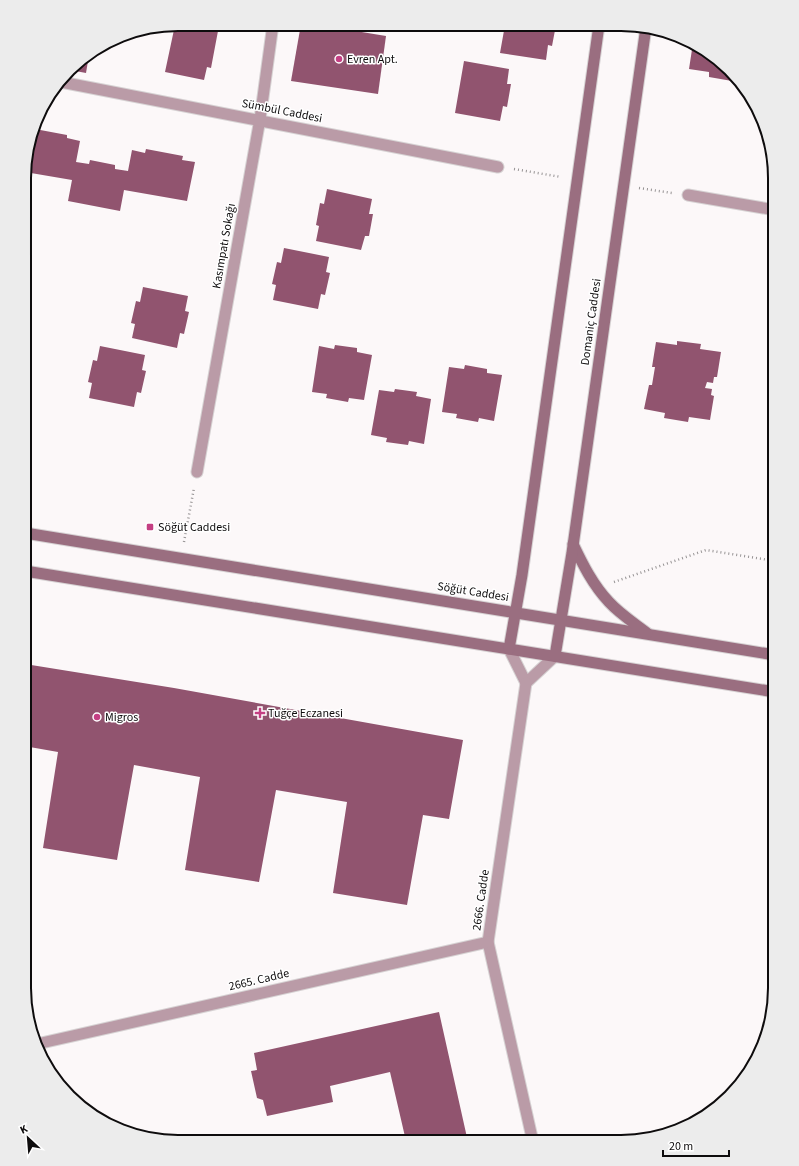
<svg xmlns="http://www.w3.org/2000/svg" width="799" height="1166" font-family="'Source Sans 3',sans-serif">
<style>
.building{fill:#91546f}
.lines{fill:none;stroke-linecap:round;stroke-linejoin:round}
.minor-casing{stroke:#d6d2d3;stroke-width:13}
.tertiary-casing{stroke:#d6d2d3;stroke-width:13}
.secondary-casing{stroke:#d6d2d3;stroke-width:13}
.path{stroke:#969394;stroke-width:2.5;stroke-dasharray:1 3;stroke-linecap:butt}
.minor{stroke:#ba9ba7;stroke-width:11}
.tertiary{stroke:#ba9ba7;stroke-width:11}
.secondary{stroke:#9a6e80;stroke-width:11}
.poi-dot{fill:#c43f83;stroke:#fff;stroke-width:1.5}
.labels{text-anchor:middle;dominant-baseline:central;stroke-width:3;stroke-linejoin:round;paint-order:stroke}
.poi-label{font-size:12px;fill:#0e0c0d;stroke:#fff;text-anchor:start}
.street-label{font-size:12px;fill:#0e0c0d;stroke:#fff}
.rim{fill:none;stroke:#0e0c0d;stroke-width:2}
</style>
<rect width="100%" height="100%" fill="#fcf8f9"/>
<g class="building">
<polygon points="178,24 216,24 215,30 218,31 211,68 207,67 204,80 165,72 175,25"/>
<polygon points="301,24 313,24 386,36 378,94 291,81"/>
<polygon points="505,25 556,25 552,46 548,45 546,60 500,53"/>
<polygon points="693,43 714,56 733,78 732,81 709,77 709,72 689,69"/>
<polygon points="89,55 86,73 70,70 77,62"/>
<polygon points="464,61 509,69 507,84 511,84 507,107 503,106 500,121 455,113"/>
<polygon points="35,129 67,135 67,138 80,141 76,162 89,164 90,160 115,165 115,169 128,171 132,150 145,153 146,149 183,156 182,160 195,162 187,201 124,190 120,211 68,201 72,180 25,172 25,158"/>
<polygon points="327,189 372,199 369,214 373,214 369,236 365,236 361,250 316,241 319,226 316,225 320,203 324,204"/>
<polygon points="284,248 329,257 326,272 330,273 325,295 321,294 318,309 273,300 276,285 272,284 277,262 281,263"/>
<polygon points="143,287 188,296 185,311 189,312 184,334 180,333 177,348 132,338 135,324 131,323 136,301 140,302"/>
<polygon points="677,341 701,344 700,349 721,352 717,377 714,377 713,383 707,382 705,388 712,389 711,395 714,396 710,420 689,417 688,422 664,418 665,413 644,409 649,385 652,385 655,367 652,367 656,342 677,345"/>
<polygon points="335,345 357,348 357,352 372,355 364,400 349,398 348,402 326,398 327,394 312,392 319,346 334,349"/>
<polygon points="100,346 145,355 142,370 146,371 141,393 137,392 134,407 89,398 92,383 88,382 93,360 97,361"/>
<polygon points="465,365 487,369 487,373 502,375 494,421 479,418 478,422 456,418 457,414 442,412 449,367 464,369"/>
<polygon points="395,389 417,392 416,396 431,399 424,444 409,441 408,445 386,442 387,438 371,435 379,390 394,392"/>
<polygon points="25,664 174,688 463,740 449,819 423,815 407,905 333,893 347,802 276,790 259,882 185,870 200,777 134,765 117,860 43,848 58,752 24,746"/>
<polygon points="439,1012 468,1142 406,1141 390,1072 330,1086 333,1102 267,1116 263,1100 257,1098 251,1071 257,1070 254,1053"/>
</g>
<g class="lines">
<g class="minor-casing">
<polyline id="minor" points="197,472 260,119 273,24"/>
</g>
<g class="tertiary-casing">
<g id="tertiary">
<polyline points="61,82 498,167"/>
<polyline points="688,195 775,210"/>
<polyline points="509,649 526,683 555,656"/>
<polyline points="526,683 488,942 533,1142"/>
<polyline points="37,1044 488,942"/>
</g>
</g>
<g class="secondary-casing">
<g id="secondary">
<polyline points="25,533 775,655"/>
<path d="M573,544C583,565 593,585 609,602C620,614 634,623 647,633"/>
<polyline points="25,571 775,692"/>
<polyline points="509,649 522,575 599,25"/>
<polyline points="555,656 572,553 646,27"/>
</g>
</g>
<g class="path">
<polyline points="514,169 561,177"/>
<polyline points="639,188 672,193"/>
<polyline points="184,542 194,488"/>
<polyline points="614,582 706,550 775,561"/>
</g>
<use href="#minor" class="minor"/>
<use href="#tertiary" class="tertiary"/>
<use href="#secondary" class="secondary"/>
</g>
<g class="poi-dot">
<circle cx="339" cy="59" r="4"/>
<rect x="146" y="523" width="8" height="8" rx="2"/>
<path d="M258 707h4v4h4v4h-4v4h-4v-4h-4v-4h4z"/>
<circle cx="97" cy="717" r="4"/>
</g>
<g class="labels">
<g class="poi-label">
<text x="347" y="59">Evren Apt.</text>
<text x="158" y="527">Söğüt Caddesi</text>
<text x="268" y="713">Tuğçe Eczanesi</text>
<text x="105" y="717">Migros</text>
</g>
<g class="street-label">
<text transform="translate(282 111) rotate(11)">Sümbül Caddesi</text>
<text transform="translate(224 246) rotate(-80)">Kasımpatı Sokağı</text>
<text transform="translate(591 322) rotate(-82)">Domaniç Caddesi</text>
<text transform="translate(473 592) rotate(9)">Söğüt Caddesi</text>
<text transform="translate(481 900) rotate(-82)">2666. Cadde</text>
<text transform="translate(259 980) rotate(-13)">2665. Cadde</text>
</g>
</g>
<path d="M0 0H799V1166H0ZM178 31H621A147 147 0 0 1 768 178V988A147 147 0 0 1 621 1135H178A147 147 0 0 1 31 988V178A147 147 0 0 1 178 31Z" fill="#ececec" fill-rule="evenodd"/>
<path class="rim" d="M178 31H621A147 147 0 0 1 768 178V988A147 147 0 0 1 621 1135H178A147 147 0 0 1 31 988V178A147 147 0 0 1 178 31Z"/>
<g transform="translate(28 1138) rotate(334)" stroke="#ffffff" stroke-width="3" paint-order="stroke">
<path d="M0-3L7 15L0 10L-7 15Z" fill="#0e0c0d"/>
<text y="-6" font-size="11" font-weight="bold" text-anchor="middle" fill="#0e0c0d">K</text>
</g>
<path d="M663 1150v6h66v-6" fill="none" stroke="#0e0c0d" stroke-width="2"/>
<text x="669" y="1150" font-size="12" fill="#0e0c0d" stroke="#ffffff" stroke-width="3" paint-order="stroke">20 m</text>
</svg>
